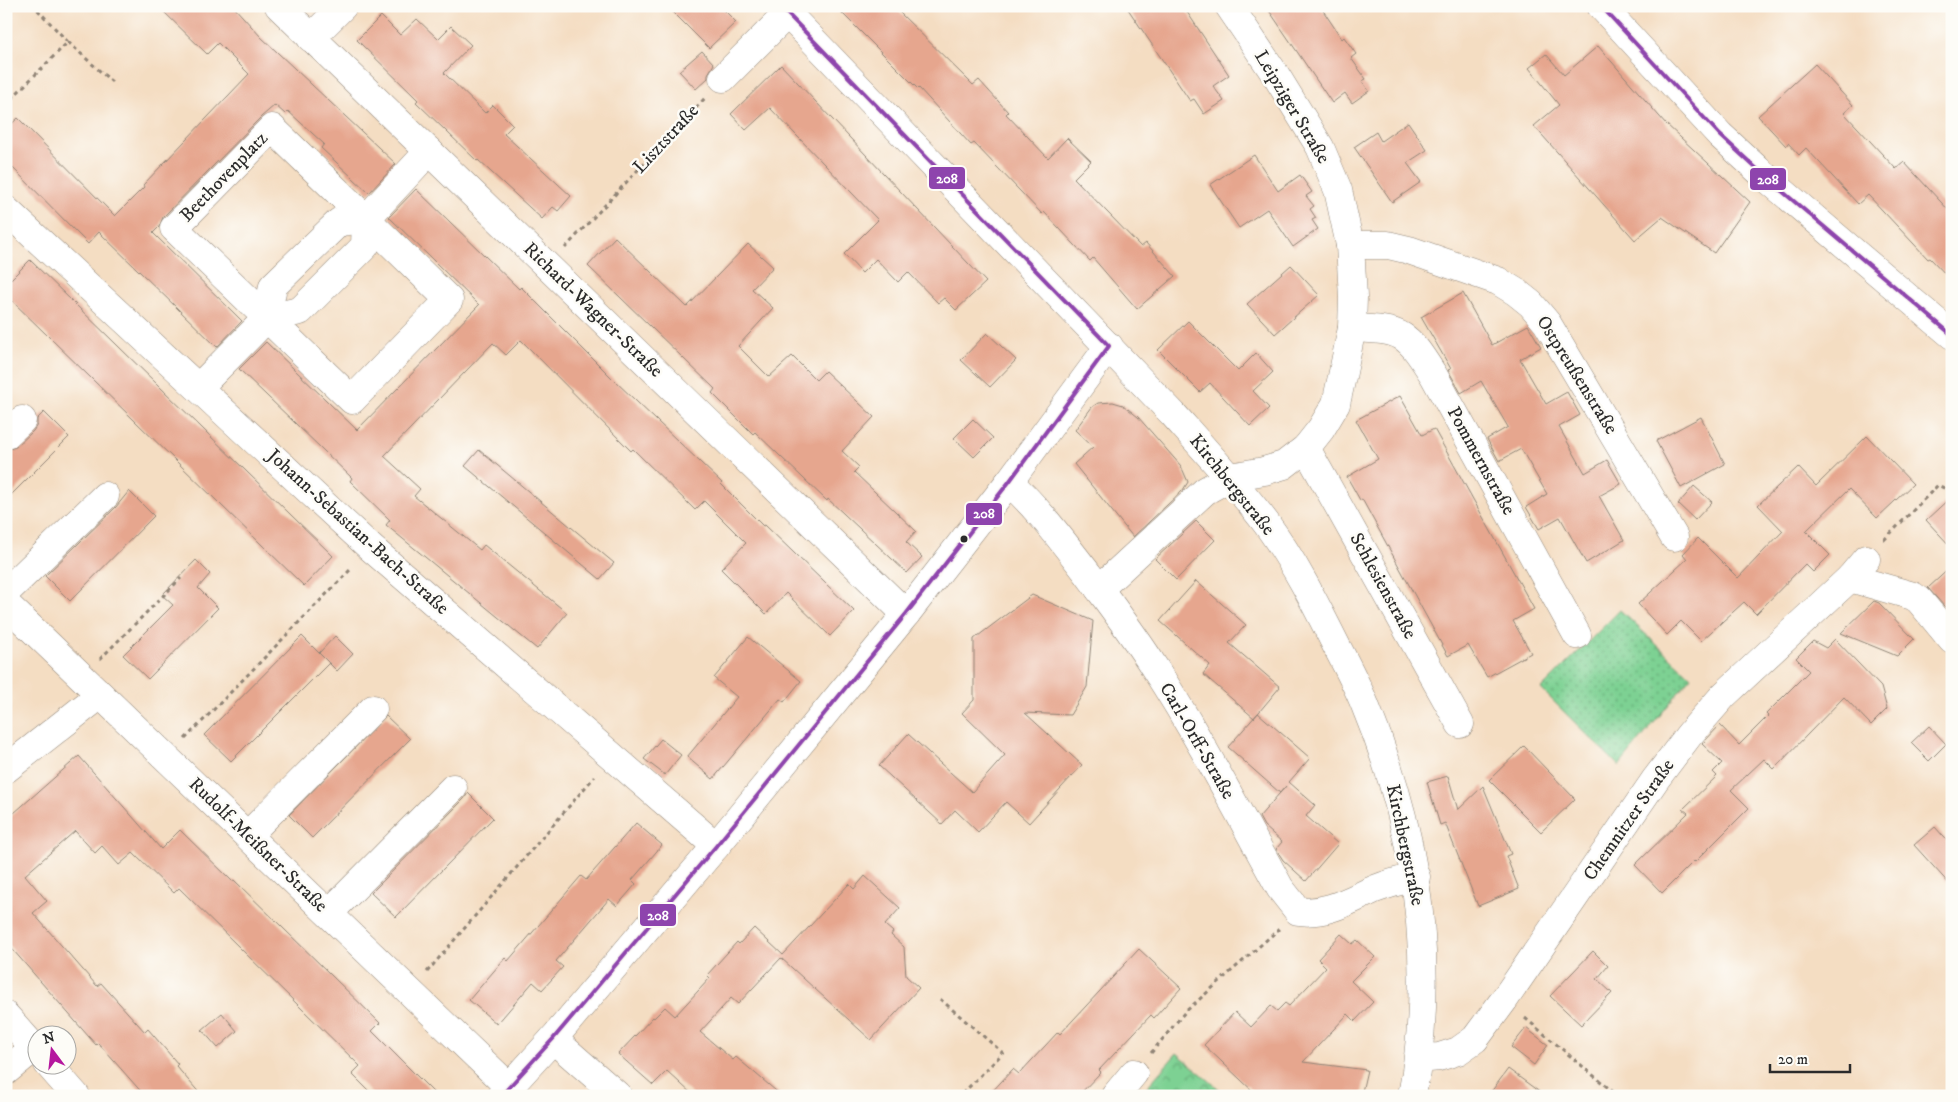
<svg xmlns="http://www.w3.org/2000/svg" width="1958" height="1102" font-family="'IM FELL DW Pica',serif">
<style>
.grass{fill:url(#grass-dots);stroke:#547e5f}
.park{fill:url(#park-crowns);stroke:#547e5f}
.building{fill:#e6a68e}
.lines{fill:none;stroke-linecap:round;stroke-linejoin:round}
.minor-casing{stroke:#908476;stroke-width:29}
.path{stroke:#908476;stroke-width:3;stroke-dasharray:4 4;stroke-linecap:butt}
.minor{stroke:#fff;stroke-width:28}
.bus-1-casing{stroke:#fdfcf7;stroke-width:8}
.bus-1{stroke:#8e44ad;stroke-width:4}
.bus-dot{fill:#2b2b2b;stroke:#fdfcf7;stroke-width:2}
.labels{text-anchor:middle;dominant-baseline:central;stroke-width:5;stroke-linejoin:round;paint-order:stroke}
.street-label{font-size:19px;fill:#2b2b2b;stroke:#fdfcf7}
.line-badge{stroke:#fdfcf7;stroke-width:2}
.badge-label{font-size:14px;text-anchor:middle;font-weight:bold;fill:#fff}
</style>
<defs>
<pattern id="grass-dots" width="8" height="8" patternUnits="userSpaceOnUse" patternTransform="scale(1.25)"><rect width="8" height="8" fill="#7dd193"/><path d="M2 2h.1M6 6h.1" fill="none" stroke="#67aa78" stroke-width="1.8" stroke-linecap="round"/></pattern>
<pattern id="park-crowns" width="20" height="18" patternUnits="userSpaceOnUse" patternTransform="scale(1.25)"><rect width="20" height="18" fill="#7dd193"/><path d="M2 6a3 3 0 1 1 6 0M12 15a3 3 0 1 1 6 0" fill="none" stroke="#67aa78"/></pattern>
</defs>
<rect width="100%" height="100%" fill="#fdfcf7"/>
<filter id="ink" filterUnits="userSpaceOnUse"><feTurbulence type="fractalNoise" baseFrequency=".02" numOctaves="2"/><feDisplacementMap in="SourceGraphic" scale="10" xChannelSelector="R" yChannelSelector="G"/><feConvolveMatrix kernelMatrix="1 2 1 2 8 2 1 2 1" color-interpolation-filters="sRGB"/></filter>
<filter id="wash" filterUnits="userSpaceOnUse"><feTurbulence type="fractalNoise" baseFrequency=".0096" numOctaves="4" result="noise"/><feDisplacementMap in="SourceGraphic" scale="20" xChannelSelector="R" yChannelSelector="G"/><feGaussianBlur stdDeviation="1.12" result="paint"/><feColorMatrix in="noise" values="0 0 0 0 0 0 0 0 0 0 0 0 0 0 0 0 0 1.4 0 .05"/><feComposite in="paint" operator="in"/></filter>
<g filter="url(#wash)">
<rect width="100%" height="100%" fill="#f4ddc2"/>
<polygon class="grass" points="1620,610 1691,677 1619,766 1541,689"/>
<polygon class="park" points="1177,1053 1227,1096 1139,1096"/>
<g id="blocks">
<g class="building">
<polygon points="158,6 233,6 261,37 396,164 369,193 321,148 324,144 288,111 285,114 275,105 261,117 163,217 159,227 153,233 242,321 217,347 99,232 88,244 6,161 6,129 18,118 115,216 144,187 143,185 249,74 218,43 207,54"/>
<polygon points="667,6 720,6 736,22 709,48"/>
<polygon points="835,6 893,6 973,85 979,80 1008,112 1006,114 1048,158 1067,138 1091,161 1074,178 1141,247 1146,243 1175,276 1137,309 1093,258 1090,261 1044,212 1042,214 974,143 971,145 919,88 918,89"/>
<polygon points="1126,6 1183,6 1229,75 1213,86 1224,101 1204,114 1194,99 1190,101"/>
<polygon points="1266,6 1320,6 1342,39 1344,37 1356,54 1351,58 1366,79 1362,81 1369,91 1352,103 1345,93 1332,103"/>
<polygon points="381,16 400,35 417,19 438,39 451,26 471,45 444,73 485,113 493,105 513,125 504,134 571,196 558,211 553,207 542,219 478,160 477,161 416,102 418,100 357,40"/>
<polygon points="1598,46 1666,124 1750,202 1714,253 1662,217 1635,240 1534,126 1559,105 1529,68 1546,54 1564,75"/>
<polygon points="702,51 714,64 708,74 708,78 696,89 679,71"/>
<polygon points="1815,64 1853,105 1844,113 1896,169 1904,162 1952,214 1952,281 1930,258 1928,259 1868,195 1858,204 1806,148 1799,155 1788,143 1786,146 1758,116"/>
<polygon points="781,65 986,282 956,310 944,298 938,303 908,272 898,282 876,259 862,273 844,254 878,220 770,108 746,130 731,114"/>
<polygon points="1408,122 1427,150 1407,163 1421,182 1392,202 1354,147 1376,132 1381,141"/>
<polygon points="1254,155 1278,191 1300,175 1312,192 1306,196 1314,206 1310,209 1316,218 1312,220 1318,229 1293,247 1267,209 1239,228 1210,185"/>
<polygon points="416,189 519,289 521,287 614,380 722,483 721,484 763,526 765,525 854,611 830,636 786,593 766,614 721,569 746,543 704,501 695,510 633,449 631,451 521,340 506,355 493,343 384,456 420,489 414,496 480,550 484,545 567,613 537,649 386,525 390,520 350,481 352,478 239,369 266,342 357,430 479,305 389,217"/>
<polygon points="615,237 687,307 748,244 773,267 752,289 773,308 738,346 769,377 792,356 816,380 825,371 874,417 842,451 859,467 854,472 916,531 906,542 922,557 907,573 828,499 827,501 755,432 753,434 712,393 715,389 588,266"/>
<polygon points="30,260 333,556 304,586 6,295 6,284"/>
<polygon points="1291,265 1319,295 1275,334 1247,304"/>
<polygon points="1463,293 1492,345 1528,325 1541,347 1520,359 1546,404 1567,392 1580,415 1559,427 1585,473 1607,460 1621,484 1599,496 1624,540 1586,563 1560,517 1539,529 1526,507 1547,494 1521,449 1499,461 1487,439 1508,427 1481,381 1461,393 1448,370 1451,369 1421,317"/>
<polygon points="1188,321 1238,371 1256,353 1273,372 1253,391 1269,408 1250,426 1210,383 1200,392 1158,350"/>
<polygon points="987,333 1016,360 990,387 961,360"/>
<polygon points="1400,396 1422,435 1434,429 1534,609 1513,621 1531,653 1487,677 1468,645 1448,656 1362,499 1360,500 1347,477 1378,459 1356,420"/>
<polygon points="1113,402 1123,405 1138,417 1181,466 1188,482 1183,490 1133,537 1074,464 1093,447 1075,430 1092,407 1098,403"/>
<polygon points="44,412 69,437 6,500 6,450 16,447 33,431 37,425 37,419"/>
<polygon points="1701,417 1725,464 1681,488 1656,441"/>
<polygon points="973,419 993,438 974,457 954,438"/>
<polygon points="1867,436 1913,484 1877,518 1849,489 1806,531 1830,555 1813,572 1805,564 1756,614 1744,602 1701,641 1681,621 1667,635 1638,604 1687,559 1683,554 1698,538 1738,578 1783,531 1758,505 1798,467 1816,486"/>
<polygon points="479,450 614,563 600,579 465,466"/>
<polygon points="1694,486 1712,502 1695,520 1678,504"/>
<polygon points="129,491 154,516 70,601 45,576 116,507"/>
<polygon points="1952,496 1952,548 1926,520"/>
<polygon points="1196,521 1215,540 1176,580 1155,559"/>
<polygon points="196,560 210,574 198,588 218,608 148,679 123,655 173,605 162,595"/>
<polygon points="1952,566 1952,615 1928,588"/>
<polygon points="1196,581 1246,625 1229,643 1280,687 1254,718 1203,674 1210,665 1160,621"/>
<polygon points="1032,595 1093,621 1087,687 1070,715 1025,713 1082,765 1029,823 1006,802 978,832 955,810 942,824 879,766 908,734 972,792 1005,755 962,713 974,700 974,639"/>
<polygon points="1874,601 1879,603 1914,639 1897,656 1841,633"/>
<polygon points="302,636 329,663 231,761 204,735"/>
<polygon points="335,636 353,654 337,671 319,653"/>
<polygon points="748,637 801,681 784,702 780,699 713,779 687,757 737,697 714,678"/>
<polygon points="1835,639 1881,687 1887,709 1871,725 1844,697 1774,769 1764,759 1731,790 1749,808 1695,862 1694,861 1662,893 1635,865 1688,813 1683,809 1717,776 1713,772 1722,763 1702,744 1720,725 1739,745 1768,716 1766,714 1809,671 1796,658 1813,641 1826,648"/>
<polygon points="1258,713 1310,758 1289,782 1315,805 1306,816 1338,844 1306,881 1283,860 1276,849 1282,842 1264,826 1259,817 1286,786 1280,793 1228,747"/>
<polygon points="386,716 410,739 312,838 289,815"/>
<polygon points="1929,726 1946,744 1929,761 1911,743"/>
<polygon points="661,739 681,755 665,775 644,759"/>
<polygon points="1524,746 1575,799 1541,832 1489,780"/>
<polygon points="79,756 161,849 180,830 232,881 234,880 380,1023 372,1031 437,1096 374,1096 352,1074 360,1066 179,888 174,893 133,853 119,865 102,846 95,853 75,831 25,875 47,901 33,913 97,986 101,983 145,1032 148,1029 178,1064 176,1066 202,1096 145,1096 98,1043 96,1045 6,942 6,820"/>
<polygon points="1448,776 1458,810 1483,786 1511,854 1506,856 1519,889 1478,906 1445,823 1440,825 1427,782"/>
<polygon points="468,793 493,818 396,917 371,893 464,799"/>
<polygon points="636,823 662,845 632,880 636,884 617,906 609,899 556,961 563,967 542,990 533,982 497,1024 469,1000 505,958 508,961 581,876 586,880"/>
<polygon points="1935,827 1952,846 1952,887 1914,845"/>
<polygon points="865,876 900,908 885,925 893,932 891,935 904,947 906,976 919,988 871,1040 781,958 738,1004 731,998 700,1032 733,1060 736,1057 782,1096 694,1096 667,1071 653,1085 618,1054 653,1017 654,1018 665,1007 675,1016 710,978 707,975 737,942 739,944 754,928 783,955 849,884 854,889"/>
<polygon points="1341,934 1352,944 1357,940 1375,957 1351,981 1373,1002 1355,1021 1348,1014 1303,1062 1367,1070 1361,1096 1258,1096 1204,1045 1235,1012 1251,1027 1271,1006 1277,1011 1285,1003 1289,1006 1326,967 1318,959"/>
<polygon points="1139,949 1181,988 1154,1018 1151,1015 1099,1070 1101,1072 1078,1096 988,1096 1013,1069 1019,1074 1058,1032 1060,1034"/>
<polygon points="1593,951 1608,966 1597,979 1612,993 1581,1025 1550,996"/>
<polygon points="222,1013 237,1031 218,1048 202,1030"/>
<polygon points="1526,1028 1548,1045 1534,1065 1511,1047"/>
<polygon points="1508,1069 1545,1096 1488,1096"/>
</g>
</g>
</g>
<g filter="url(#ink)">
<use href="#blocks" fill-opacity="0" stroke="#908476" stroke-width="1"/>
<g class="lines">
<g class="minor-casing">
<g id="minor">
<polyline points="279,6 906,614"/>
<path d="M780,6L1173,414C1205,450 1237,485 1266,523C1294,561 1316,605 1337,647C1347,666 1357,685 1365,705C1417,831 1437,961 1412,1096"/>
<polyline points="1601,6 1720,135 1770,181 1952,335"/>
<polyline points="311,38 343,6"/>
<polyline points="723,78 787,14"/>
<polyline points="6,210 371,548 716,846"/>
<polyline points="1350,245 1388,245 1409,250 1498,281 1516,292 1531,304 1547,323 1674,537"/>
<polyline points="267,318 300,311 365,246 366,219 272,128 174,228 352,400 449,300 366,219"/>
<path d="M1352,328C1404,330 1406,332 1434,376L1577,635"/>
<polyline points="199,387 267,318 273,286 339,222 366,219 429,151"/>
<polyline points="6,435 22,420"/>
<polyline points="1306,448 1460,724"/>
<path d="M1009,482C1039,509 1063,542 1088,574C1110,604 1134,635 1154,667C1200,738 1239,814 1280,888L1298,911C1326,915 1350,900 1375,889C1388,884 1402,880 1416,877"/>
<polyline points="1850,578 1913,596 1919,600 1952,640"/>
<polyline points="1099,589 1205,491 1230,477 1264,471 1284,465 1306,448 1321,429 1336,404 1343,372 1352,328 1353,297 1350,245 1338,190 1320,147 1277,77 1229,6"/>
<polyline points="6,592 105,496"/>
<polyline points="6,604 509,1087"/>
<polyline points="6,769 100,695"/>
<polyline points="248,835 373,709"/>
<polyline points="329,913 453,788"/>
<polyline points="6,1016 38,1052"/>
<polyline points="553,1039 618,1096"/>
<polyline points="1419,1059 1439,1057 1458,1051 1475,1039 1504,1000 1655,780 1689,735 1723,696 1850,578 1866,559"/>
<polyline points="48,1064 76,1096"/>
<polyline points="6,1071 34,1048"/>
<polyline points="501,1096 553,1039 716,846 906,614 1009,482 1109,346"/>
<polyline points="1115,1096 1134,1073"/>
</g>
</g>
<g class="path">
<polyline points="68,42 112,82"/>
<polyline points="6,104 68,42 34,6"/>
<polyline points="565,248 706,97"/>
<polyline points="1884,540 1938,485 1952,492"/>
<polyline points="100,659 181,578"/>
<polyline points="185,739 352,568"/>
<polyline points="427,972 595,776"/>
<polyline points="940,999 1003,1053 960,1096"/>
<polyline points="1525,1018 1618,1096"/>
<polyline points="1151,1053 1185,1012 1279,929"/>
</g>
<use href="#minor" class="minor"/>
<g class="bus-1-casing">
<g id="bus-1">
<polyline points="1601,6 1720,135 1770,181 1952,335"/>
<polyline points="501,1096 553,1039 716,846 906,614 1009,482 1109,346 780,6"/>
</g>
</g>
<use href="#bus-1" class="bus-1"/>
</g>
</g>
<circle class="bus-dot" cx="964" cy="539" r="4.5"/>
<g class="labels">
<g class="street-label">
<text transform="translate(1292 107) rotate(59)">Leipziger Straße</text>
<text transform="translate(666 139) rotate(-47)">Lisztstraße</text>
<text transform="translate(224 177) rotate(-46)">Beethovenplatz</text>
<text transform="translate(593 310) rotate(44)">Richard-Wagner-Straße</text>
<text transform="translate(1577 375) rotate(58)">Ostpreußenstraße</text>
<text transform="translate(1481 461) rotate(61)">Pommernstraße</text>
<text transform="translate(1232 485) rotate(51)">Kirchbergstraße</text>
<text transform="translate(358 532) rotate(42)">Johann-Sebastian-Bach-Straße</text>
<text transform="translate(1383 586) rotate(61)">Schlesienstraße</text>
<text transform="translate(1197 741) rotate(60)">Carl-Orff-Straße</text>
<text transform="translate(1629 820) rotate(-55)">Chemnitzer Straße</text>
<text transform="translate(258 845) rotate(44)">Rudolf-Meißner-Straße</text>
<text transform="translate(1405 845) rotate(78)">Kirchbergstraße</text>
</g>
</g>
<g class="line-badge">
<rect x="928" y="166" width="38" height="24" rx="5" fill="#8e44ad"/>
<rect x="1749" y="167" width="38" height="24" rx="5" fill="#8e44ad"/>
<rect x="965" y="502" width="38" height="24" rx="5" fill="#8e44ad"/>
<rect x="639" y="903" width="38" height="24" rx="5" fill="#8e44ad"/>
</g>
<g class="badge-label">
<text x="947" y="183">208</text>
<text x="1768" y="184">208</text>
<text x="984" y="518">208</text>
<text x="658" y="920">208</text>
</g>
<rect width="1958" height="1102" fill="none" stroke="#fdfcf7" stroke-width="25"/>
<g transform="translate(52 1050) rotate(345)"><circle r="24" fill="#fdfcf7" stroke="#a9a8a5"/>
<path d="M0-4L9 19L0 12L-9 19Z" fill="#b5179e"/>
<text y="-8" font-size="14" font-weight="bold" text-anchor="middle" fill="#2b2b2b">N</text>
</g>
<path d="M1770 1064v8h80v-8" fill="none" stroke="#2b2b2b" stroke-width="2.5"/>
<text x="1778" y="1064" font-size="15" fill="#2b2b2b" stroke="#fdfcf7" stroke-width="4" paint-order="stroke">20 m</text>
</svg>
